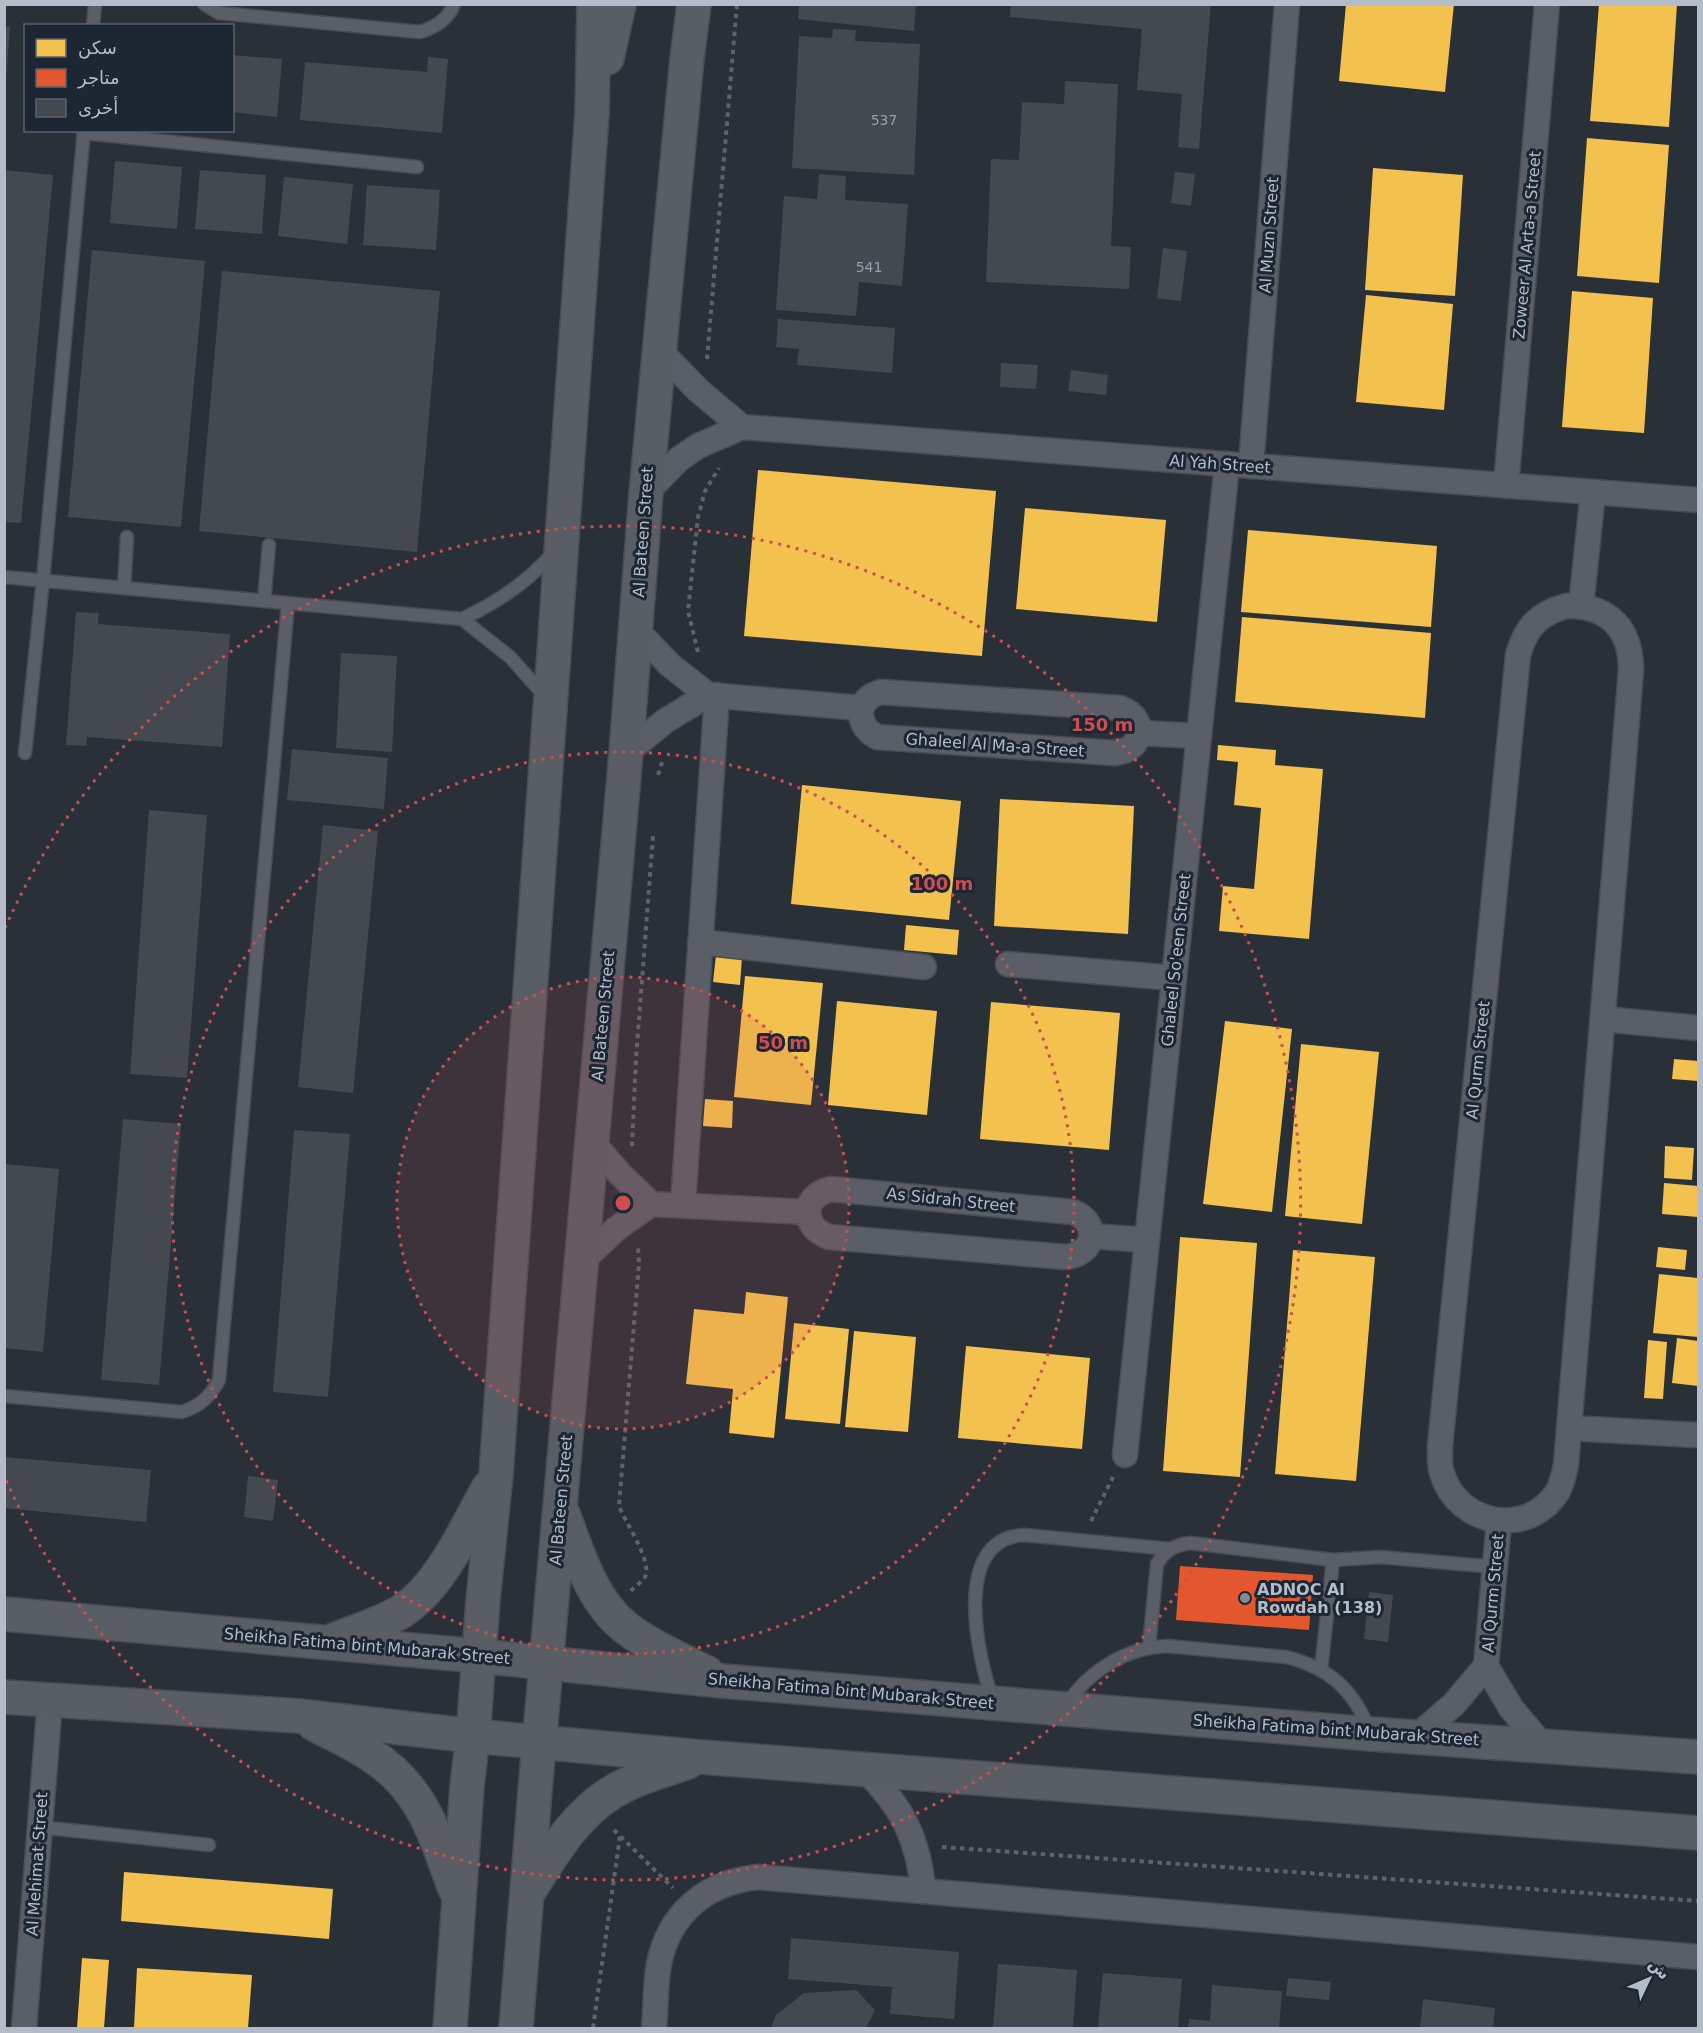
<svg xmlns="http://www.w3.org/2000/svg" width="1703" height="2033" font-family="'DejaVu Sans','Noto Sans Arabic',sans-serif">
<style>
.homes{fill:#f2c14e}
.shops{fill:#e4572e}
.building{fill:#444950}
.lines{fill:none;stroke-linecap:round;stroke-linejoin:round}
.lane-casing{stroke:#484c53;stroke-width:15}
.street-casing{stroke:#484c53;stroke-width:27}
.secondary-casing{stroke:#484c53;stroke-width:36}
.path{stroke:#5d636a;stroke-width:4;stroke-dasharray:4.5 4.5;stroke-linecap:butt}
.lane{stroke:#5a5e66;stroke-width:12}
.street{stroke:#5a5e66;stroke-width:24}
.secondary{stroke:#595d64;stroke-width:33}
.ring{fill:none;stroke:#ce4d50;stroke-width:3;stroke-dasharray:3 6}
.poi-dot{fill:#848b96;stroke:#1d2633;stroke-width:2}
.labels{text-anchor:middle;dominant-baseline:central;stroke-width:6;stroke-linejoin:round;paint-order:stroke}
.number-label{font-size:14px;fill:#989fab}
.street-label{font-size:16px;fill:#b4bcc9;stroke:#1d2633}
.poi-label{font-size:16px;font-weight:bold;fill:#b4bcc9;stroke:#1d2633;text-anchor:start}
.centre{fill:#ce4d50;stroke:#1d2633;stroke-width:3}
.ring-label{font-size:18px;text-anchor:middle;font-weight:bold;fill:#ce4d50;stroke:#1d2633;stroke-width:6;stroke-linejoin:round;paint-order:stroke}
</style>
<rect width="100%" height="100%" fill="#2a3038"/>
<g class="homes">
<polygon points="1346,4 1454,4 1445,92 1339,81"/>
<polygon points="1599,4 1677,4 1669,127 1590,121"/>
<polygon points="1587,138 1669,145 1659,283 1577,276"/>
<polygon points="1373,168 1463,175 1455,296 1365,290"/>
<polygon points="1572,291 1653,298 1644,433 1562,427"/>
<polygon points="1366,295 1453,304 1444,410 1356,402"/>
<polygon points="758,470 996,491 982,656 744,636"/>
<polygon points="1025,508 1166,520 1157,622 1016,609"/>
<polygon points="1248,530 1437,546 1431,627 1241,612"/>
<polygon points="1242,617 1431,633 1425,718 1235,702"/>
<polygon points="1218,745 1276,750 1275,765 1323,769 1309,939 1219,931 1223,886 1254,889 1261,808 1234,805 1238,762 1217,760"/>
<polygon points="802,785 961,801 949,920 791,904"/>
<polygon points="1000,799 1134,806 1128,934 994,926"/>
<polygon points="906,925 959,930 957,955 904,950"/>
<polygon points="716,955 742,957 740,985 713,982"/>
<polygon points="745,976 823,983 811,1105 734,1097"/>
<polygon points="837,1001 937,1011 927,1115 828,1105"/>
<polygon points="991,1002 1120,1013 1109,1150 980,1139"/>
<polygon points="1225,1021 1292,1029 1272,1212 1203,1204"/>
<polygon points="1301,1044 1379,1052 1362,1224 1285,1216"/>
<polygon points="1674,1059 1698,1061 1698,1081 1672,1079"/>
<polygon points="705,1099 733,1101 732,1128 703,1126"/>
<polygon points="1665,1146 1694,1148 1692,1180 1664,1178"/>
<polygon points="1664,1183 1698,1186 1698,1217 1662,1214"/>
<polygon points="1180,1237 1257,1243 1240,1477 1163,1471"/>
<polygon points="1658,1247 1687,1250 1685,1270 1656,1267"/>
<polygon points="1293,1250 1375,1257 1356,1481 1275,1474"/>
<polygon points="1659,1274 1698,1278 1698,1337 1653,1333"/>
<polygon points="746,1292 788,1297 774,1438 729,1433 733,1389 686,1384 694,1309 744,1314"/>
<polygon points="794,1323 849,1329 840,1424 785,1419"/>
<polygon points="854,1331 916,1337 908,1432 845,1427"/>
<polygon points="1677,1338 1698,1341 1698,1386 1672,1383"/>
<polygon points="1648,1340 1667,1342 1663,1399 1644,1398"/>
<polygon points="966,1346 1090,1358 1082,1449 958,1438"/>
<polygon points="124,1872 333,1889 329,1939 121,1921"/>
<polygon points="82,1958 109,1960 104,2028 77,2028"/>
<polygon points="137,1968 252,1975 248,2028 134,2028"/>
</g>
<polygon class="shops" points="1180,1566 1313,1575 1309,1630 1176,1620"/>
<g class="building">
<polygon points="799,4 916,4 914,31 798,19"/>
<polygon points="1011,4 1211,4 1199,149 1178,147 1182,94 1137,90 1142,29 1010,17"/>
<polygon points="4,26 10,27 6,80 4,80"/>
<polygon points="833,29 856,30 855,41 920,44 914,175 792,168 799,36 832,38"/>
<polygon points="232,55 282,59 277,117 232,112"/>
<polygon points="428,57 448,59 442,133 300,120 305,62 427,72"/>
<polygon points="1065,81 1118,84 1111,246 1131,247 1129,289 986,282 991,159 1019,160 1022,102 1064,104"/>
<polygon points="115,161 182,167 177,229 110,223"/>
<polygon points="4,170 53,175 21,523 4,522"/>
<polygon points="200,170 266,175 262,234 195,229"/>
<polygon points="1175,172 1195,174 1191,206 1171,203"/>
<polygon points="819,174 846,176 845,200 908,204 902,286 859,282 856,316 776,310 784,196 817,199"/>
<polygon points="284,177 353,184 347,244 278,236"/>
<polygon points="367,185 440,190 436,250 363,245"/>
<polygon points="1163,248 1187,251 1181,301 1157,298"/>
<polygon points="92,250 205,261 181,527 68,517"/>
<polygon points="222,271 440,291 417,552 199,531"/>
<polygon points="778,319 895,328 892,373 797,365 799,349 776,347"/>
<polygon points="1001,363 1038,365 1036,389 1000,387"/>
<polygon points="1071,370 1108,375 1106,395 1068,391"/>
<polygon points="76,612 99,613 98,624 230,634 222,747 87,737 86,746 66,745"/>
<polygon points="341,653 397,656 392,752 336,748"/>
<polygon points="292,749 388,758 384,809 287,800"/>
<polygon points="149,810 207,815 187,1078 130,1074"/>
<polygon points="323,825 378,831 353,1093 298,1087"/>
<polygon points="123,1119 181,1124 159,1385 101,1380"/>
<polygon points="294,1130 350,1134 328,1397 273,1392"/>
<polygon points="4,1164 59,1169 43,1352 4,1348"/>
<polygon points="4,1457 151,1470 146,1522 4,1508"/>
<polygon points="248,1476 278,1480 273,1521 244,1517"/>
<polygon points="1369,1592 1393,1595 1388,1642 1364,1639"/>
<polygon points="791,1938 959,1952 954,2019 890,2014 892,1987 788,1979"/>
<polygon points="998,1964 1077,1970 1073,2028 993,2028"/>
<polygon points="1103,1973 1182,1979 1178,2028 1098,2028"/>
<polygon points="1288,1978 1331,1982 1329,2000 1286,1996"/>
<polygon points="1212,1985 1282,1991 1279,2028 1188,2028 1189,2019 1210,2021"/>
<polygon points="856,1990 875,2010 866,2028 771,2028 776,2015 804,1993"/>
<polygon points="1423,1999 1495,2008 1493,2028 1420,2028"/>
</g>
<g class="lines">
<g class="lane-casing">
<g id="lane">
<path d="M204,4L219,13L420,32C435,27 448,20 454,4"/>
<polyline points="93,26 95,4"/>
<polyline points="84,133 417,167"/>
<polyline points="4,577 462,619 510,657 544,695"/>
<polyline points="124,588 127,537"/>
<polyline points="264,601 269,545"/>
<path d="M462,619C496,603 528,582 553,553"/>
<polyline points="25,753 43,580 84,130"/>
<path d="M4,1396L182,1412C200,1406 210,1397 219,1380L288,603"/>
<path d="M1149,1647L1157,1564C1165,1551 1174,1545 1190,1543L1333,1560L1380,1557L1495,1567"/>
<polyline points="1321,1670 1333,1560"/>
<path d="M993,1701C978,1658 950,1537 1025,1535L1170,1549"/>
<path d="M1066,1705C1090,1670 1125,1648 1167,1646L1286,1657C1330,1668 1354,1690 1370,1732"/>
<polyline points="40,1827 209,1845"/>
</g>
</g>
<g class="street-casing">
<g id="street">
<polyline points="659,350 699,391 742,427"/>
<polyline points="1251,466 1287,4"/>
<polyline points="1506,486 1547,4"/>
<polyline points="646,493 679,459 698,446 742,427 1698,500"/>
<path d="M1566,606C1608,605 1631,628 1631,670L1566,1465C1564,1474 1562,1483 1558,1491C1528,1539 1457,1525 1442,1473C1439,1465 1440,1455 1440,1446L1518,655C1526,627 1538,614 1566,606Z"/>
<polyline points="1581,606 1593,492"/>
<polyline points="636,630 670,665 708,695 861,708"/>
<path d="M881,692L1120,708C1148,718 1144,750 1115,753L877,737C855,725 855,699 881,692Z"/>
<polyline points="1139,733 1199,736"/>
<polyline points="626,753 665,721 708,695"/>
<polyline points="700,942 924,967"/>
<polyline points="1008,964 1174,978"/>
<polyline points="1603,1019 1698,1028"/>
<polyline points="592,1142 620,1174 651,1204"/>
<path d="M831,1189L1073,1212C1101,1223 1095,1255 1065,1257L829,1237C801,1227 801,1196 831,1189Z"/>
<polyline points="683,1205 717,695"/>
<polyline points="1091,1236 1147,1240"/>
<polyline points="582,1261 616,1229 651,1204 808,1212"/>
<polyline points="1569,1428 1696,1435"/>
<polyline points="1125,1455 1227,464"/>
<polyline points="1499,1521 1486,1666 1511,1708 1542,1745"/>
<polyline points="1416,1737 1454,1704 1486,1666"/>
<path d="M865,1770C902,1806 919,1840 923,1891"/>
<polyline points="24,2028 50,1700"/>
<path d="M654,2028C656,2007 655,1985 659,1964C669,1913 707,1882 758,1877L1698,1957"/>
</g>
</g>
<g class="secondary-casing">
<g id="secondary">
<polyline points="607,58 619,4"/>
<path d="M563,1514C578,1553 591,1600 625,1627C649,1646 680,1659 707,1673"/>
<polyline points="4,1614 479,1656 722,1681 1371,1734 1698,1757"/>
<path d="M334,1640C356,1631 381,1624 402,1611C442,1585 466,1527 489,1487"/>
<polyline points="4,1697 299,1716 473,1736 701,1757 1698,1833"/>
<path d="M314,1724C333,1734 353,1743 371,1755C423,1788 435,1835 455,1889"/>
<path d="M529,1891C552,1855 574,1816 611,1793C635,1778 662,1771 688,1762"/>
<polyline points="450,2028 467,1786 473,1736 483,1600 496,1475 592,113 594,4"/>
<polyline points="516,2028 535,1791 626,753 646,493 687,58 694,4"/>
</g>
</g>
<g class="path">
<polyline points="707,359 737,4"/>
<polyline points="698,652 688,611 698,517 705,491 719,468"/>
<polyline points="658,775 663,759"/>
<polyline points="632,1146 636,1059 653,836"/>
<polyline points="1091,1521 1113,1477"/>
<path d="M631,1591C635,1586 642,1582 645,1577C653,1562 625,1522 619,1506L639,1263L638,1247"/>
<polyline points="614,1830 673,1888"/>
<polyline points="942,1847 1698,1901"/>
<polyline points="593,2028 620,1836"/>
</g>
<use href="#lane" class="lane"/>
<use href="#street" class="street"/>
<use href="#secondary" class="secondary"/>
</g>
<circle cx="623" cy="1203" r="226" fill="#ce4d50" fill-opacity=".12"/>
<g class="ring">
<circle cx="623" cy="1203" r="226"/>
<circle cx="623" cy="1203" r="451"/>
<path d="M5 928A677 677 0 1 1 5 1478"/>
</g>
<circle class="poi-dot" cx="1245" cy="1598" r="6"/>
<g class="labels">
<g class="number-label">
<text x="884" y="120">537</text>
<text x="869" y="267">541</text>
</g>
<g class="street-label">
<text transform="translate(1269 235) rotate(-86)">Al Muzn Street</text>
<text transform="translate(1527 245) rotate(-85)">Zoweer Al Arta-a Street</text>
<text transform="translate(1220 464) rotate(4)">Al Yah Street</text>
<text transform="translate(643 532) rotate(-86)">Al Bateen Street</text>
<text transform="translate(995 745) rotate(4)">Ghaleel Al Ma-a Street</text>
<text transform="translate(1176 960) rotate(-84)">Ghaleel So'een Street</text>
<text transform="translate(603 1016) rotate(-85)">Al Bateen Street</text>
<text transform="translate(1478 1060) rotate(-84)">Al Qurm Street</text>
<text transform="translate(951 1200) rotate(6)">As Sidrah Street</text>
<text transform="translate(561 1500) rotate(-85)">Al Bateen Street</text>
<text transform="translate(1493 1593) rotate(-85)">Al Qurm Street</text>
<text transform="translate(367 1646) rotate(5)">Sheikha Fatima bint Mubarak Street</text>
<text transform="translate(851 1691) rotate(5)">Sheikha Fatima bint Mubarak Street</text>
<text transform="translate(1336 1730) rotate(4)">Sheikha Fatima bint Mubarak Street</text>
<text transform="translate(37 1864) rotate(-86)">Al Mehimat Street</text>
</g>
<g class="poi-label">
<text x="1257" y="1589">ADNOC Al<tspan x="1257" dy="18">Rowdah (138)</tspan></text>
</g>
</g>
<circle cx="623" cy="1203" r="9" class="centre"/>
<g class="ring-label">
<text x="1102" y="731">150 m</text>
<text x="942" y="890">100 m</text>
<text x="783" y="1049">50 m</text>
</g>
<rect width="1703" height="2033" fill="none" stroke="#b4bcc9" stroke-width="12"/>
<rect x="24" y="24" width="210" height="108" fill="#1d2633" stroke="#59626f" stroke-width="1.5"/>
<rect x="36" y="39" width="30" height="18" fill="#f2c14e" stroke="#59626f" stroke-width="1.5"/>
<text x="78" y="54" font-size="18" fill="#b4bcc9">سكن</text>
<rect x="36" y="69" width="30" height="18" fill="#e4572e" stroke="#59626f" stroke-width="1.5"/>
<text x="78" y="84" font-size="18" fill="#b4bcc9">متاجر</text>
<rect x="36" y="99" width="30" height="18" fill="#444950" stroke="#59626f" stroke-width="1.5"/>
<text x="78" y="114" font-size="18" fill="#b4bcc9">أخرى</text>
<g transform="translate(1649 1979) rotate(46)" stroke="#1d2633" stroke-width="4.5" paint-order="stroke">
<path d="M0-4.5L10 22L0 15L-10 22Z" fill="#b4bcc9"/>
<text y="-9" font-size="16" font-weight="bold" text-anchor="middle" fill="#b4bcc9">ش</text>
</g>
</svg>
